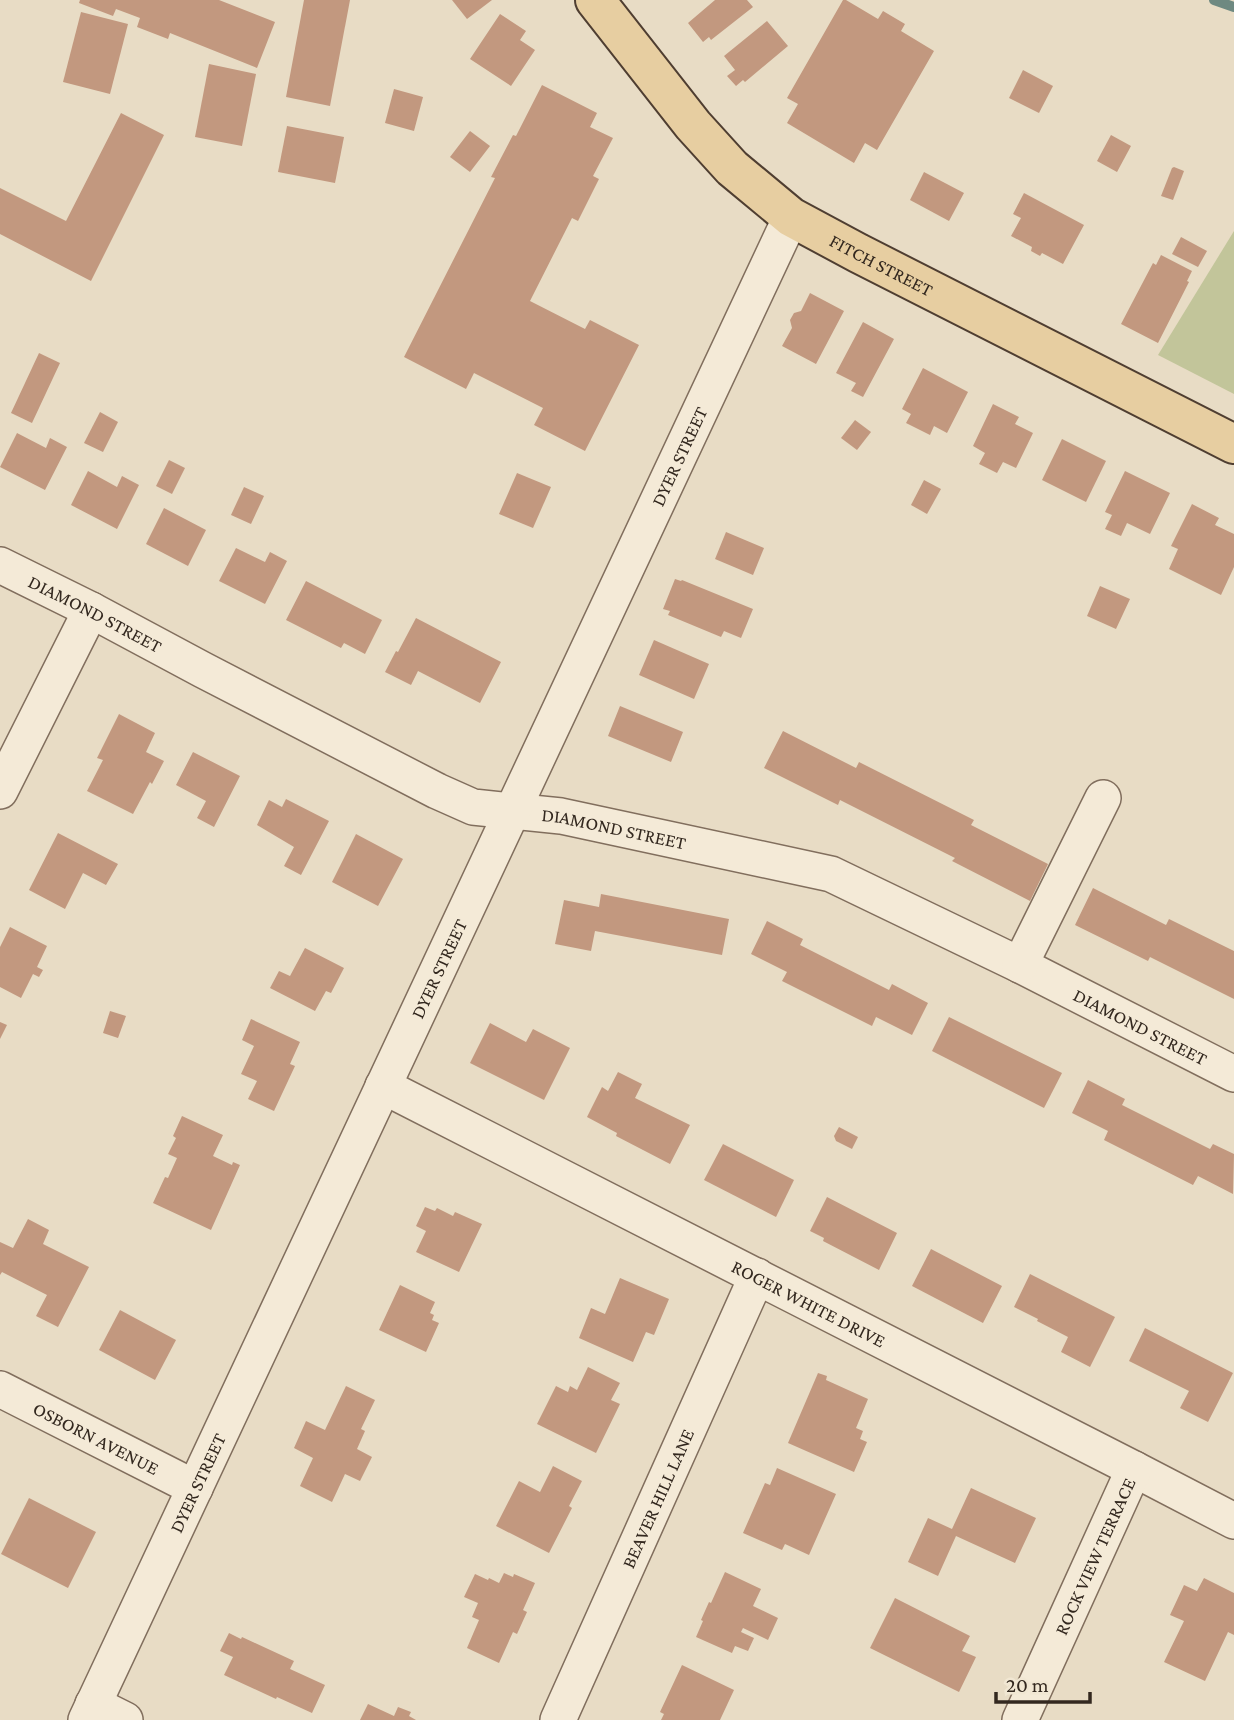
<svg xmlns="http://www.w3.org/2000/svg" width="1234" height="1720" font-family="'Crimson Pro',serif">
<style>
.green{fill:#c2c59a}
.lines{fill:none;stroke-linecap:round;stroke-linejoin:round}
.stream{stroke:#6e8981;stroke-width:10}
.building{fill:#c2987f}
.minor-casing{stroke:#816e5d;stroke-width:38}
.major-casing{stroke:#4f3e31;stroke-width:42}
.minor{stroke:#f4ead7;stroke-width:35}
.major{stroke:#e7cea1;stroke-width:38}
.labels{text-anchor:middle;dominant-baseline:central;stroke-width:7;stroke-linejoin:round;paint-order:stroke}
.street-label{font-size:19px;fill:#33281f;stroke:#f1e7d3}
</style>
<rect width="100%" height="100%" fill="#e8dcc5"/>
<polygon class="green" points="1234,231 1234,394 1158,355"/>
<g class="lines">
<polyline class="stream" points="1214,0 1234,7"/>
</g>
<g class="building">
<polygon points="80,0 219,0 275,22 257,68 170,33 168,39 137,27 140,18 116,9 113,16 79,3"/>
<polygon points="304,0 350,0 330,106 286,97"/>
<polygon points="452,0 492,0 467,19"/>
<polygon points="715,0 747,0 753,7 711,40 709,37 703,42 688,23"/>
<polygon points="843,0 846,0 878,19 883,11 905,24 901,31 934,51 877,150 865,143 854,163 787,123 798,104 787,98"/>
<polygon points="81,12 128,24 110,94 63,82"/>
<polygon points="500,14 526,31 520,40 535,50 511,86 470,59"/>
<polygon points="767,21 788,46 745,82 743,80 736,86 727,76 735,70 724,56"/>
<polygon points="209,64 256,74 242,146 195,137"/>
<polygon points="1023,70 1053,86 1039,113 1009,98"/>
<polygon points="542,85 597,113 590,127 613,138 593,176 599,179 578,221 572,218 530,301 585,329 590,320 639,345 585,451 534,425 543,408 474,373 466,389 404,357 495,178 491,177 513,135 516,136"/>
<polygon points="394,89 423,97 414,131 385,123"/>
<polygon points="121,113 164,135 91,281 0,234 0,188 66,221"/>
<polygon points="287,126 344,137 335,183 278,172"/>
<polygon points="470,131 490,146 470,172 450,157"/>
<polygon points="1111,135 1131,146 1117,172 1097,161"/>
<polygon points="1174,167 1184,171 1173,200 1161,196 1172,168"/>
<polygon points="924,172 964,193 949,221 910,200"/>
<polygon points="1024,193 1084,225 1063,264 1042,253 1040,256 1031,251 1032,247 1011,236 1021,218 1013,214"/>
<polygon points="1181,237 1207,251 1198,267 1172,254"/>
<polygon points="1161,255 1192,271 1187,281 1189,282 1158,343 1121,324 1153,263 1156,265"/>
<polygon points="810,293 844,311 816,364 782,346 792,328 790,320 794,313 801,311"/>
<polygon points="863,322 894,339 863,397 851,391 856,383 836,373"/>
<polygon points="39,353 60,363 32,423 11,413"/>
<polygon points="923,368 968,392 947,433 934,426 930,435 906,423 911,414 902,409"/>
<polygon points="993,404 1019,417 1015,424 1033,433 1016,468 1003,462 997,473 979,464 985,453 973,446"/>
<polygon points="100,412 118,422 103,452 84,443"/>
<polygon points="855,420 871,432 857,450 841,438"/>
<polygon points="17,433 46,448 50,438 67,447 45,490 0,467"/>
<polygon points="1062,439 1106,461 1086,502 1042,480"/>
<polygon points="169,460 185,468 172,494 156,486"/>
<polygon points="88,471 117,487 122,476 139,485 117,529 71,505"/>
<polygon points="1125,471 1170,493 1150,534 1127,523 1121,536 1105,529 1112,515 1105,512"/>
<polygon points="517,473 551,487 533,528 499,514"/>
<polygon points="924,480 941,489 927,514 911,505"/>
<polygon points="244,487 264,496 251,524 231,515"/>
<polygon points="1192,504 1219,518 1215,525 1234,534 1234,567 1221,595 1169,569 1178,549 1171,546"/>
<polygon points="164,508 206,530 188,566 146,544"/>
<polygon points="726,532 764,548 753,575 715,559"/>
<polygon points="236,548 265,562 270,552 287,561 265,604 219,581"/>
<polygon points="675,579 681,581 682,580 753,609 741,638 724,631 721,637 668,615 670,611 663,609"/>
<polygon points="306,581 382,620 365,654 344,643 341,648 286,620"/>
<polygon points="1100,586 1130,599 1116,629 1087,616"/>
<polygon points="416,618 501,662 480,703 418,671 411,685 385,672 396,651 398,652"/>
<polygon points="654,640 709,664 694,699 639,675"/>
<polygon points="620,706 683,732 671,762 608,736"/>
<polygon points="119,714 155,733 146,752 164,761 152,784 150,782 133,814 87,791 103,760 97,758"/>
<polygon points="783,731 856,768 859,762 974,820 971,825 1048,864 1030,901 952,861 955,858 840,800 838,805 764,768"/>
<polygon points="193,752 240,776 214,827 197,818 206,801 176,785"/>
<polygon points="286,799 329,821 301,875 284,866 294,847 257,825 269,800 282,807"/>
<polygon points="58,833 118,864 106,885 83,873 65,909 29,890"/>
<polygon points="356,834 403,859 378,906 332,882"/>
<polygon points="1093,888 1166,925 1169,919 1234,951 1234,999 1150,957 1148,961 1075,925"/>
<polygon points="601,894 729,919 722,955 595,931 591,951 555,944 564,900 599,907"/>
<polygon points="767,921 803,939 800,945 889,990 892,984 928,1003 912,1035 876,1017 872,1026 782,981 787,972 751,954"/>
<polygon points="10,927 47,946 37,967 43,970 39,977 33,974 21,998 0,987 0,947"/>
<polygon points="305,948 344,968 331,993 326,991 315,1011 270,988 279,971 290,976"/>
<polygon points="110,1011 126,1016 118,1038 103,1033"/>
<polygon points="949,1017 1062,1073 1044,1108 932,1051"/>
<polygon points="251,1019 300,1042 290,1064 295,1066 274,1111 248,1099 257,1081 241,1074 254,1046 242,1040"/>
<polygon points="0,1022 7,1025 0,1039"/>
<polygon points="490,1023 526,1042 533,1029 570,1048 544,1100 470,1063"/>
<polygon points="618,1072 642,1084 635,1098 690,1125 670,1164 616,1136 617,1133 587,1117 602,1087 608,1091"/>
<polygon points="1088,1080 1125,1099 1122,1105 1210,1149 1213,1144 1234,1154 1233,1194 1198,1176 1193,1185 1104,1140 1108,1131 1072,1113"/>
<polygon points="182,1116 223,1135 213,1156 232,1165 233,1162 240,1165 211,1230 153,1203 165,1177 168,1178 177,1158 168,1154 176,1138 173,1136"/>
<polygon points="839,1127 858,1137 852,1149 836,1141 834,1136"/>
<polygon points="723,1144 794,1180 776,1217 704,1180"/>
<polygon points="827,1197 897,1233 879,1270 823,1241 824,1238 810,1231"/>
<polygon points="425,1207 435,1211 437,1208 453,1216 455,1212 482,1224 459,1272 416,1252 426,1231 416,1226"/>
<polygon points="28,1219 49,1230 43,1244 89,1267 58,1327 36,1316 47,1295 2,1272 0,1275 0,1242 13,1248"/>
<polygon points="931,1249 1002,1286 983,1323 912,1286"/>
<polygon points="1030,1274 1115,1317 1090,1367 1061,1352 1068,1337 1037,1321 1038,1319 1014,1307"/>
<polygon points="620,1278 669,1299 654,1335 646,1332 633,1362 579,1338 591,1308 605,1314"/>
<polygon points="400,1285 435,1302 430,1313 434,1315 432,1320 439,1323 426,1352 379,1330"/>
<polygon points="120,1310 176,1340 155,1380 99,1350"/>
<polygon points="1145,1328 1233,1373 1208,1422 1180,1408 1189,1391 1129,1361"/>
<polygon points="588,1367 620,1383 611,1400 620,1404 596,1453 537,1424 556,1386 568,1392 570,1386 577,1390"/>
<polygon points="818,1373 827,1376 826,1380 868,1399 856,1428 863,1431 860,1439 867,1442 854,1472 788,1443"/>
<polygon points="346,1386 375,1400 361,1429 365,1431 357,1449 372,1457 360,1481 345,1474 332,1502 300,1486 313,1458 294,1448 306,1421 325,1430"/>
<polygon points="553,1466 582,1481 569,1506 572,1508 549,1553 496,1526 519,1481 540,1492"/>
<polygon points="777,1468 836,1494 809,1555 785,1544 782,1550 743,1533 765,1483 770,1485"/>
<polygon points="971,1488 1036,1518 1015,1563 956,1536 938,1576 908,1562 928,1518 952,1529"/>
<polygon points="29,1498 96,1532 68,1588 1,1554"/>
<polygon points="725,1572 761,1589 753,1606 778,1618 768,1640 743,1628 741,1632 754,1638 748,1651 735,1646 732,1653 696,1637 703,1621 701,1620 709,1602 711,1603"/>
<polygon points="504,1573 513,1577 514,1574 535,1583 523,1610 527,1612 517,1634 513,1632 499,1663 467,1648 479,1620 472,1617 478,1603 464,1597 475,1574 488,1580 489,1578 499,1583"/>
<polygon points="1204,1578 1234,1593 1234,1635 1228,1632 1205,1681 1164,1662 1184,1621 1170,1615 1184,1585 1197,1591"/>
<polygon points="895,1598 970,1636 962,1651 976,1657 959,1692 870,1648"/>
<polygon points="229,1633 241,1639 242,1637 294,1661 290,1669 325,1685 312,1713 277,1697 276,1699 224,1675 233,1657 220,1651"/>
<polygon points="682,1665 734,1690 720,1720 661,1720 664,1714 660,1712"/>
<polygon points="368,1704 394,1716 398,1707 411,1712 409,1716 416,1720 360,1720"/>
</g>
<g class="lines">
<g class="minor-casing">
<g id="minor">
<path id="s1" d="M0,565L91,610L203,670L437,791L473,807L561,816L831,874L1020,965L1234,1074"/>
<polyline points="0,791 91,610"/>
<polyline points="1020,965 1103,798"/>
<path id="s2" d="M383,1086L1134,1469L1234,1521"/>
<path id="s3" d="M0,1389L195,1488"/>
<polyline points="93,1704 125,1720"/>
<path id="s4" d="M86,1720L791,217"/>
<path id="s5" d="M558,1720L757,1276"/>
<path id="s6" d="M1020,1720L1134,1469"/>
</g>
</g>
<g class="major-casing">
<g id="major">
<path id="s7" d="M595,0L693,125L732,168L791,217L858,253L1234,444"/>
</g>
</g>
<use href="#minor" class="minor"/>
<use href="#major" class="major"/>
</g>
<g class="labels">
<g class="street-label">
<text stroke="none"><textPath href="#s7" startOffset="396">FITCH STREET</textPath></text>
<text stroke="none"><textPath href="#s4" startOffset="1396">DYER STREET</textPath></text>
<text stroke="none"><textPath href="#s1" startOffset="107">DIAMOND STREET</textPath></text>
<text stroke="none"><textPath href="#s1" startOffset="674">DIAMOND STREET</textPath></text>
<text stroke="none"><textPath href="#s4" startOffset="830">DYER STREET</textPath></text>
<text stroke="none"><textPath href="#s1" startOffset="1241">DIAMOND STREET</textPath></text>
<text stroke="none"><textPath href="#s2" startOffset="478">ROGER WHITE DRIVE</textPath></text>
<text stroke="none"><textPath href="#s3" startOffset="108">OSBORN AVENUE</textPath></text>
<text stroke="none"><textPath href="#s4" startOffset="262">DYER STREET</textPath></text>
<text stroke="none"><textPath href="#s5" startOffset="243">BEAVER HILL LANE</textPath></text>
<text stroke="none"><textPath href="#s6" startOffset="180">ROCK VIEW TERRACE</textPath></text>
</g>
</g>
<path d="M996 1692v10h94v-10" fill="none" stroke="#33281f" stroke-width="3.5"/>
<text x="1006" y="1692" font-size="21" fill="#33281f" stroke="#f1e7d3" stroke-width="5" paint-order="stroke">20 m</text>
</svg>
